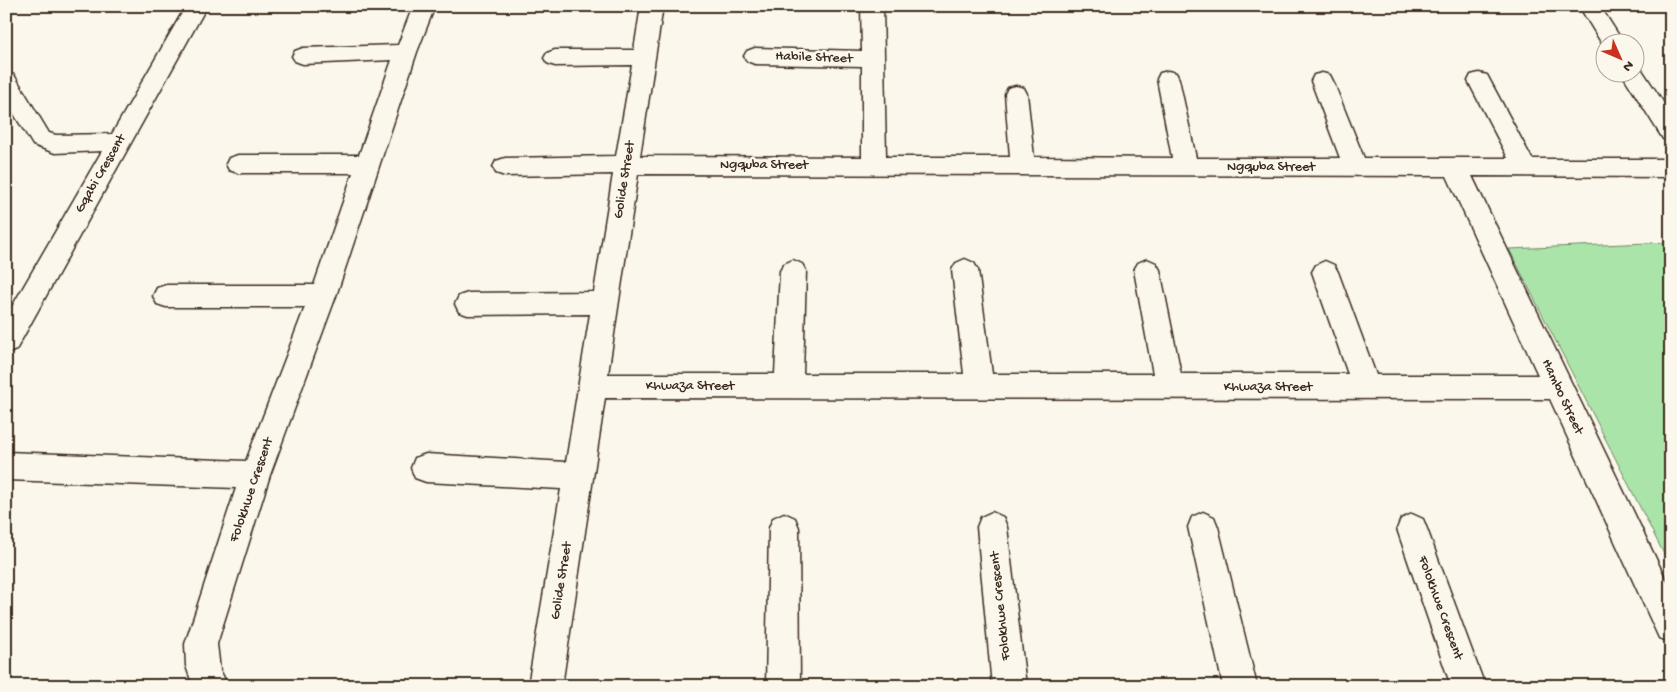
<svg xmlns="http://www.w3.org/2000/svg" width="1677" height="692" font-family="'Gochi Hand',sans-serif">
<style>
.green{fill:#abe4a9;stroke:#738764}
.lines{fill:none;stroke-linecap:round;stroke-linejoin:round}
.minor-casing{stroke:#3b2a1e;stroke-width:3}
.minor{fill:#fbf7ec;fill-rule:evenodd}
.labels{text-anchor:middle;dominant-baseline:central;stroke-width:5;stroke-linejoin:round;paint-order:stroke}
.street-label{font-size:14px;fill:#3b2a1e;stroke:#fbf7ec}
</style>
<rect width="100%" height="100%" fill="#fbf7ec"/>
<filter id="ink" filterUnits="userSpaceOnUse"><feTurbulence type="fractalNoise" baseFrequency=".02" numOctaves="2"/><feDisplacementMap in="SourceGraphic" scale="10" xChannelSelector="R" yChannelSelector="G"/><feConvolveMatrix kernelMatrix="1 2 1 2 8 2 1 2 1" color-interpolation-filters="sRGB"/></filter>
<g filter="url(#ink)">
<polygon class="green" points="1671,242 1671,568 1509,249"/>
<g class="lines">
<g class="minor-casing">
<g id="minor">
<polygon points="186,6 207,6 16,350 6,354 6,317 102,151 55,153 33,145 6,101 6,73 14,75 49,133 56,135 112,134"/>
<polygon points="413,6 435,6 417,52 336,296 270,475 217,644 220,670 228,686 193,686 186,666 185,644 236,488 6,480 6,452 246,461 305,307 166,307 157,304 153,296 157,288 166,285 314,285 353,173 238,173 229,170 226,164 229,158 238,155 359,155 392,60 303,64 295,61 292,56 295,51 303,48 398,45"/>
<path d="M641,6H663L640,156L862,157V66L755,64L747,61L744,56L747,51L755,48L862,51L861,6H883L886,157H1010L1005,94L1008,88L1016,86L1024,88L1027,94L1034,157L1172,158L1157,79L1160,73L1168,71L1176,73L1179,79L1196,158H1340L1311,81L1314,75L1322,73L1330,75L1333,81L1364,158H1508L1468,81L1471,75L1479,73L1487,75L1532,159H1671V177L1472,176L1671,590V642L1659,638L1550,399L605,398L562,686H528L561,489L426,482L415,478L411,468L415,458L426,454L566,462L590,314L468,315L459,312L455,304L459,296L468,293L594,292L613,174L505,176L496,173L493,167L496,161L505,158L616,156L632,65L555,66L547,63L544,58L547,53L555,50H634ZM638,174L1447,176L1538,375H1376L1338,272L1334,265L1325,261L1316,265L1312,272L1348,374H1181L1160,270L1156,263L1147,259L1138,263L1134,270L1153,374H992L978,270L974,263L965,259L956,263L952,270L964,374H803L806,271L802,264L793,260L784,264L780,271L775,374H608Z"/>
<polygon points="1579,6 1600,6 1623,42 1604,42 1604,47"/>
<polygon points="1634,65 1640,67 1671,114 1671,141 1663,139 1621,72 1634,72"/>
<polygon points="992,512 1003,517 1007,527 1026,686 992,686 977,527 981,517"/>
<polygon points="1203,512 1214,517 1218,527 1257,686 1223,686 1188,527 1192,517"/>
<polygon points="784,513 795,518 799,528 800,686 766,686 769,528 773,518"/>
<polygon points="1412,514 1423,519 1427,529 1485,686 1451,686 1397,529 1401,519"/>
</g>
</g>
<use href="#minor" class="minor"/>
</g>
</g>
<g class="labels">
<g class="street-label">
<text transform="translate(814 58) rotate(2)">Habile Street</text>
<text x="764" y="165">Ngquba Street</text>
<text x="1271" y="167">Ngquba Street</text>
<text transform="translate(101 174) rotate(-60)">Gqabi Crescent</text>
<text transform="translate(625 180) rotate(-81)">Golide Street</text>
<text x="690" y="386">Khwaza Street</text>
<text x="1268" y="387">Khwaza Street</text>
<text transform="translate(1562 397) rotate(65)">Hambo Street</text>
<text transform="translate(252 490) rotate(-71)">Folokhwe Crescent</text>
<text transform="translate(562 581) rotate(-81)">Golide Street</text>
<text transform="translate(1001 606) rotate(-96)">Folokhwe Crescent</text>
<text transform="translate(1440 608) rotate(70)">Folokhwe Crescent</text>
</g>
</g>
<rect width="1677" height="692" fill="none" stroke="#fbf7ec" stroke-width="25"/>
<rect x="12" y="12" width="1652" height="667" fill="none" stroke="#3b2a1e" stroke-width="2" filter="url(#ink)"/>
<g transform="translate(1620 58) rotate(135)"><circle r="24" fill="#fbf7ec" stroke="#aea59a"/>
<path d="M0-4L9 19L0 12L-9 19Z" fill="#c8321e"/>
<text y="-8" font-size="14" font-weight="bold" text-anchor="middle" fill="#3b2a1e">N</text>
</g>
</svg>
